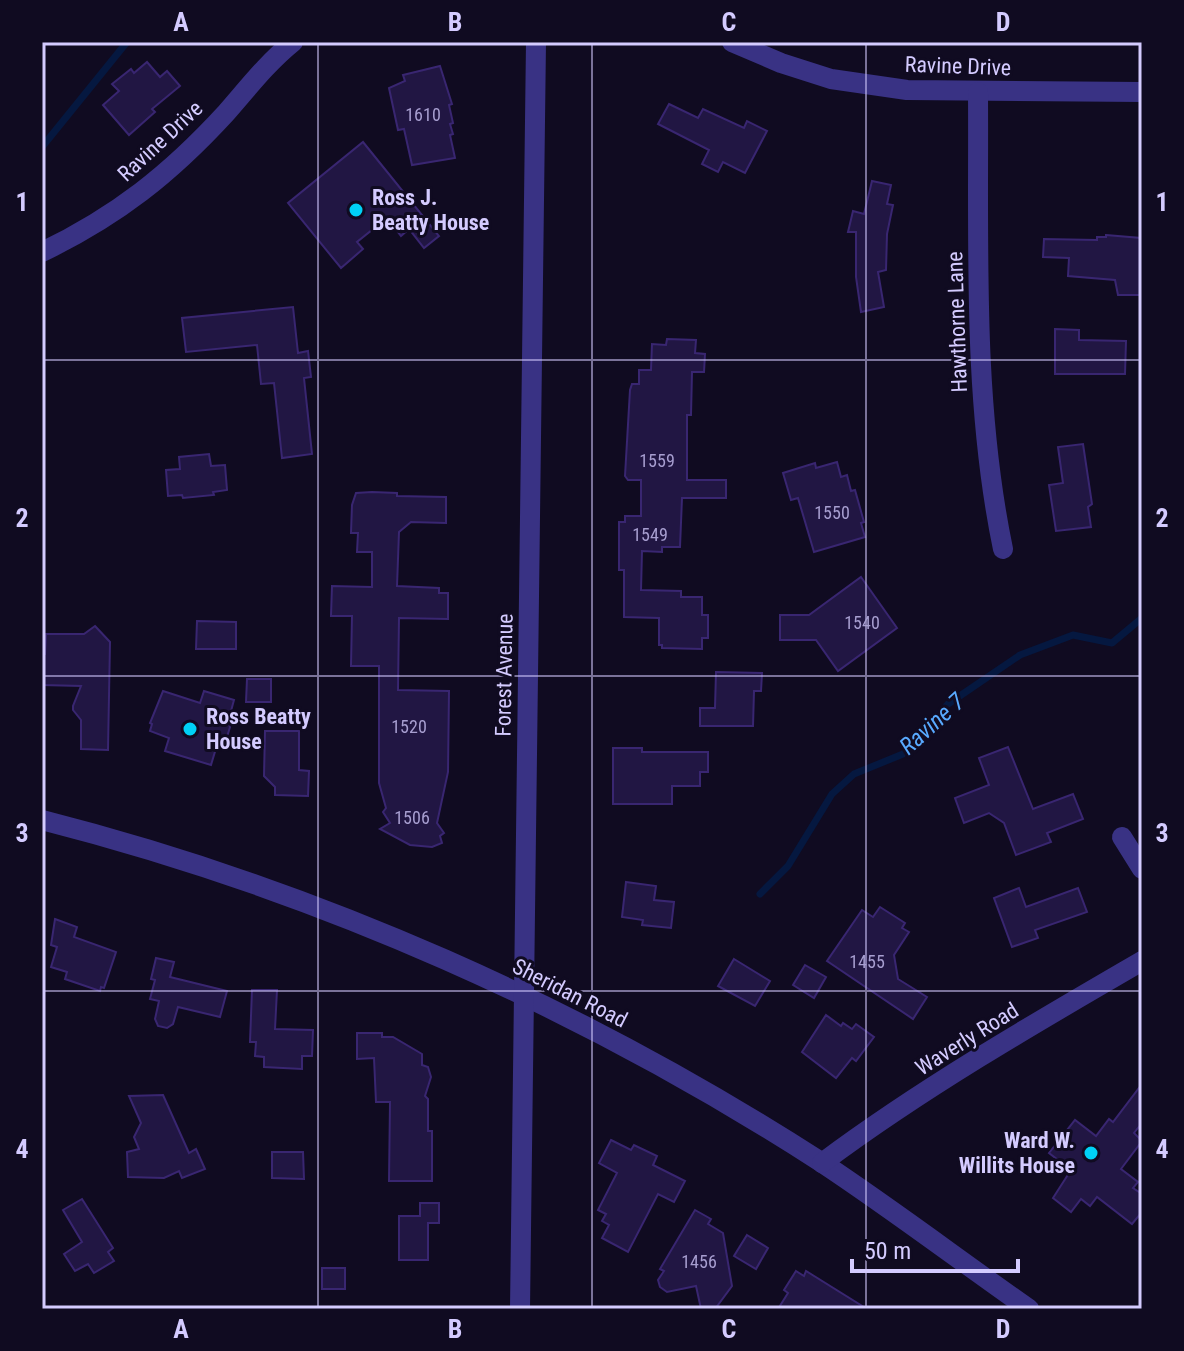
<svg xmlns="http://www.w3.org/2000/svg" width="1184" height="1351" font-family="'Roboto Condensed',sans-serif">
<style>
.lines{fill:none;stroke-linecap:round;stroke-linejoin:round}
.stream{stroke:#051840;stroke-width:7}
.building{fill:#211643;stroke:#392671;stroke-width:2}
.minor{stroke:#393284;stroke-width:20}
.grid{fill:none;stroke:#d4cbff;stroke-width:2;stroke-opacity:0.55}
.poi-dot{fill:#00d1f6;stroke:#100b21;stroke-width:3}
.labels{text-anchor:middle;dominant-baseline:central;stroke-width:6;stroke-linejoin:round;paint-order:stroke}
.number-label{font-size:18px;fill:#a79ed0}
.street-label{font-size:22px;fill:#d4cbff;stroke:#100b21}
.poi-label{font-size:22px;font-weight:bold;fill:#d4cbff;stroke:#100b21;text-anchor:start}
.water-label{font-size:24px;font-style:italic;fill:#59aaff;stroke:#100b21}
.neatline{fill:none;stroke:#d4cbff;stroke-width:3}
.grid-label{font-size:26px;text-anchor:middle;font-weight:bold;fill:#d4cbff}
</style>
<rect width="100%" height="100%" fill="#100b21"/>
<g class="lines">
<g class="stream">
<polyline points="42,147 127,42"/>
<polyline points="760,894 788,866 832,794 854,774 903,754 948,704 1020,655 1073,635 1112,643 1142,618"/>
</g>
</g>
<g class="building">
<polygon points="147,62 160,77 167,71 180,86 152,109 155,112 129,135 103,105 119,91 112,84 131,69 134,73"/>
<polygon points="440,66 452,104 449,105 453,123 450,124 453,134 450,135 455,158 412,165 404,129 398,130 389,88 405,81 403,75"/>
<polygon points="669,104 698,118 703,109 744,128 747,121 767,131 745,173 723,162 718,172 702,164 709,150 658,124"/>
<polygon points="363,142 439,236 424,248 409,229 401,236 387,218 357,242 363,249 341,268 288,203"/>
<polygon points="872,181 891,185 887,204 893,205 887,234 886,270 878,272 884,307 861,312 856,277 856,232 848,232 853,211 864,214"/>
<polygon points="1106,235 1141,238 1141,295 1118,295 1115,280 1068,276 1069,258 1043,257 1044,239 1097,240 1097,237 1106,237"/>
<polygon points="293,307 298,353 308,351 311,377 304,378 312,454 282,458 274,383 261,384 257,345 186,352 182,318"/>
<polygon points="1055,329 1079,330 1079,340 1126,341 1125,374 1055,374"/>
<polygon points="667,339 696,340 695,353 705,354 704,372 692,372 691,415 687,415 687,480 726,480 726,498 682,498 680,547 662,547 662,552 642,551 641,590 681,591 681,597 702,597 702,615 708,615 708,638 702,638 702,649 662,648 662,645 659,645 659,618 624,617 624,570 619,570 619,522 625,522 625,516 641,516 641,480 628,480 625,476 630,390 632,384 639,384 639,370 651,370 652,344 666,345"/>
<polygon points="1083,444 1092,504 1088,507 1091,527 1056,531 1049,485 1063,483 1058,447"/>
<polygon points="209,454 211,466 225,465 227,490 213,492 214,495 183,498 182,495 168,496 166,470 180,469 179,457"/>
<polygon points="837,462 841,477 847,475 851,491 855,490 864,522 861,523 865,537 814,552 798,498 791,500 783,473 815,463 816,468"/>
<polygon points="372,492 397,493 397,496 446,497 446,523 411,522 399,532 397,586 439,588 439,593 448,593 448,619 399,618 398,690 449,691 448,772 437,823 444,833 440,836 442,843 432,847 410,845 380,829 390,823 383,812 386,808 379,783 379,666 351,666 352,616 331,616 332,586 372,587 372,552 357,552 358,533 351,533 352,505 356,493"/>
<polygon points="861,577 897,628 838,671 816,640 780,640 780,615 809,615"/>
<polygon points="197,621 236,622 236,649 196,649"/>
<polygon points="95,626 110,642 108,750 81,749 81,720 73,710 73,706 81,686 42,685 42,654 45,654 46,634 84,634"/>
<polygon points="716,672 762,673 761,691 754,691 753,726 700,726 700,708 715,708"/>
<polygon points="247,679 271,679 271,702 246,702"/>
<polygon points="163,691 200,703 204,691 234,700 228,722 230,727 227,737 224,738 221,747 217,745 211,765 165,751 169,738 150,731 152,724 150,723"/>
<polygon points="265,731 299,731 299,770 309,771 308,796 275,795 275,787 264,776"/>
<polygon points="1008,747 1033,809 1073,794 1083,819 1047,833 1051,842 1016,855 1004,823 989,813 964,823 955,798 989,785 979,758"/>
<polygon points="613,748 642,748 642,752 708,752 708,772 700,772 700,786 672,786 672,804 613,804"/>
<polygon points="626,882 656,886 654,900 674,902 671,928 642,925 643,920 622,917"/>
<polygon points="1019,888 1026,907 1078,888 1087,912 1035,930 1038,938 1012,947 994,898"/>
<polygon points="880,907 905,923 902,928 909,932 894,955 898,979 927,997 913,1019 827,961 862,910 873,917"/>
<polygon points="55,919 77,927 74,937 116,952 104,988 101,987 100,991 65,979 67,972 51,967 57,947 51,945"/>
<polygon points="156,958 174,962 170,977 227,991 220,1017 178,1007 173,1024 167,1028 158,1026 155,1019 159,1001 150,999 155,980 151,979"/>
<polygon points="734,959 770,981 755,1006 718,986"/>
<polygon points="805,965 826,977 814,998 793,985"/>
<polygon points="252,990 277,990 275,1029 313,1030 312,1056 302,1056 302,1069 264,1067 264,1057 255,1056 256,1042 250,1042"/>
<polygon points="826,1015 841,1026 843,1023 852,1029 856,1024 874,1037 856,1061 852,1058 836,1078 802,1052"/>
<polygon points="357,1033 382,1033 382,1037 393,1037 422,1054 422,1065 428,1067 431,1077 425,1096 428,1099 428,1131 432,1131 432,1181 389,1181 390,1102 376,1102 374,1058 357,1059"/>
<polygon points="1142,1084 1142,1123 1134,1133 1142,1141 1121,1169 1138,1182 1133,1188 1142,1194 1142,1212 1132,1224 1097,1197 1090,1206 1081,1199 1071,1212 1053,1198 1071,1170 1049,1153 1075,1120 1096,1136 1109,1119 1113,1122"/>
<polygon points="163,1095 189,1153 196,1149 205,1169 182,1178 179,1171 164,1178 128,1177 127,1152 139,1149 134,1137 141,1123 129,1096"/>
<polygon points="611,1140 631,1150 634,1145 657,1156 653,1165 685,1181 674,1202 658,1194 628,1252 602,1238 609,1225 602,1221 606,1214 598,1210 617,1173 599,1163"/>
<polygon points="272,1152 303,1152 304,1179 272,1178"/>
<polygon points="82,1199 113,1248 108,1252 114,1261 94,1273 88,1264 75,1271 64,1254 82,1242 63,1210"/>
<polygon points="420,1203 439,1203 439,1223 428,1223 428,1260 399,1260 399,1216 420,1216"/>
<polygon points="695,1210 711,1219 708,1224 723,1233 732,1286 715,1309 701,1309 696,1286 667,1292 660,1287 658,1280 664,1271 660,1269"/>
<polygon points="747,1235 768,1248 756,1269 734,1256"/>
<rect x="322" y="1268" width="23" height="21"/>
<polygon points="796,1271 804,1276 806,1271 867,1309 778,1309 788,1293 784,1290"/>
</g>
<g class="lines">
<g class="minor">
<polyline points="732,42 781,63 831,79 907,90 1142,92"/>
<path d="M978,92C979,244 972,400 1003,549"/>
<path d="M42,252C117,216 170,174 226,113C248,88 267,63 293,42"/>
<path d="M42,820C317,890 582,1008 821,1162C892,1209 959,1260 1029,1309"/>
<polyline points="1122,837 1142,869"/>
<path d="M822,1163C921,1089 1035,1023 1142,961"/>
<polyline points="520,1309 536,42"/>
</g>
</g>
<path class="grid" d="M318,42V1309M592,42V1309M866,42V1309M42,360H1142M42,676H1142M42,991H1142"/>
<g class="poi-dot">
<circle cx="356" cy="210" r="8"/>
<circle cx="190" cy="729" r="8"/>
<circle cx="1091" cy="1153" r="8"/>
</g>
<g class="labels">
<g class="number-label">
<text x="423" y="114">1610</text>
<text x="657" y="460">1559</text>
<text x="832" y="512">1550</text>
<text x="650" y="534">1549</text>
<text x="862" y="622">1540</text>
<text x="409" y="726">1520</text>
<text x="412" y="817">1506</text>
<text x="867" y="961">1455</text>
<text x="699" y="1261">1456</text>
</g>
<g class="street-label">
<text transform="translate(958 66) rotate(2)">Ravine Drive</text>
<text transform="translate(160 141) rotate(-43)">Ravine Drive</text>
<text transform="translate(957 322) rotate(-92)">Hawthorne Lane</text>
<text transform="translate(504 675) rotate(-89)">Forest Avenue</text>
<text transform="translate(570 993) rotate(27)">Sheridan Road</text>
<text transform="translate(967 1039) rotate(-32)">Waverly Road</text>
</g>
<g class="poi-label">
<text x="372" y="197">Ross J.<tspan x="372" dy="25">Beatty House</tspan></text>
<text x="206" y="716">Ross Beatty<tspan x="206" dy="25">House</tspan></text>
<text x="1075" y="1140" text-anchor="end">Ward W.<tspan x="1075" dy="25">Willits House</tspan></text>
</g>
<g class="water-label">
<text transform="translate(932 724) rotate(-42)">Ravine 7</text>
</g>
</g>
<rect width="1184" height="1351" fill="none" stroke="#100b21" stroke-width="88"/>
<path d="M852 1259v12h166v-12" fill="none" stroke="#d4cbff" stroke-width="4"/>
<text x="864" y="1259" font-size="24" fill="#d4cbff" stroke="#100b21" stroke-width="6" paint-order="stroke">50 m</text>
<rect x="44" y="44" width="1096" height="1263" class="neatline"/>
<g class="grid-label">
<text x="181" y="31">A</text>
<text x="455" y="31">B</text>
<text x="729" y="31">C</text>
<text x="1003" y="31">D</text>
<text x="22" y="211">1</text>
<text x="1162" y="211">1</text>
<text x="22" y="527">2</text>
<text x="1162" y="527">2</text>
<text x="22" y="842">3</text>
<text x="1162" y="842">3</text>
<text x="22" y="1158">4</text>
<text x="1162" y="1158">4</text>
<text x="181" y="1338">A</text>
<text x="455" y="1338">B</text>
<text x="729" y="1338">C</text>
<text x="1003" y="1338">D</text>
</g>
</svg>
